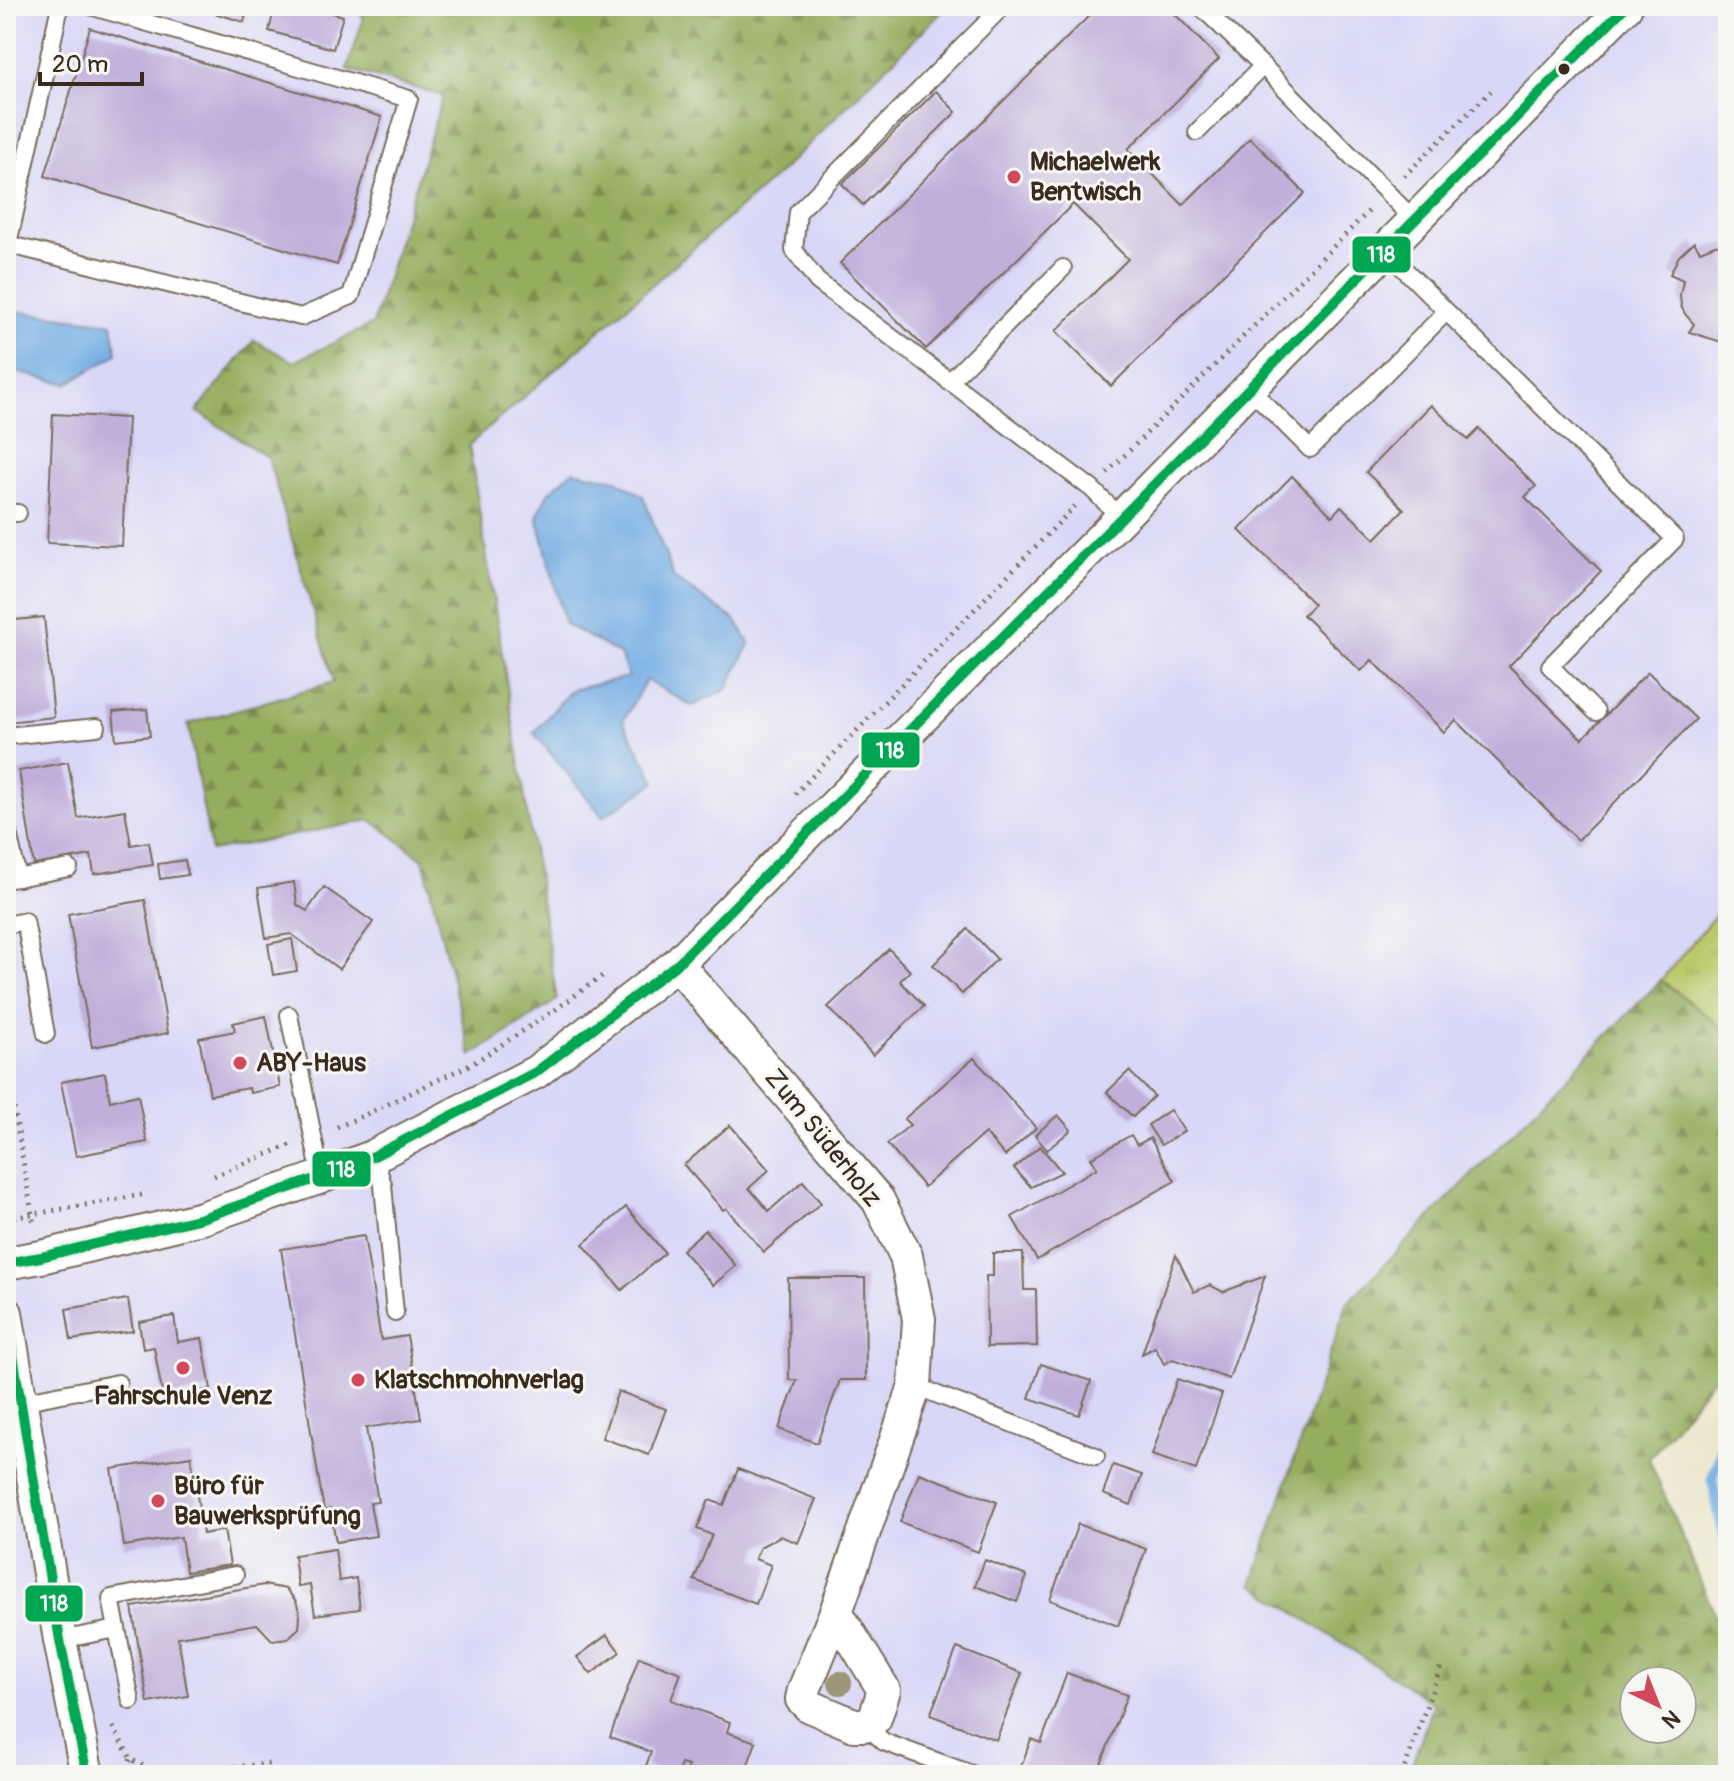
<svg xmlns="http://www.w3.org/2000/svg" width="1734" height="1781" font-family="Pangolin,sans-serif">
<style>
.built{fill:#d9d7f7}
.grass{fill:url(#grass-tufts);stroke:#7c7a44;stroke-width:2}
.forest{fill:url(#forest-firs);stroke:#686c3e;stroke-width:2;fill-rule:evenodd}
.water{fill:#74ade4;stroke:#586c81;stroke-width:2}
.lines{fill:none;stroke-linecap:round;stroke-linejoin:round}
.stream{stroke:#74ade4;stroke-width:10}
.building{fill:#c0afda}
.service-casing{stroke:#796c5b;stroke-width:20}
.minor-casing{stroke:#796c5b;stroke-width:36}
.path{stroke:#796c5b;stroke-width:5;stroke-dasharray:2 6;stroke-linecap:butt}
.service{stroke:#fff;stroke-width:16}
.minor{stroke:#fff;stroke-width:32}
.bus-1-casing{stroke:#f6f6f2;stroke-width:16}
.bus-1{stroke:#00a651;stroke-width:10}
.tree{fill:#9c9577}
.bus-dot{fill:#3b2a1e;stroke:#f6f6f2;stroke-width:3}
.poi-dot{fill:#d1495b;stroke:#f6f6f2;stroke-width:3}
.labels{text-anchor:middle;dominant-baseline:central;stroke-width:6;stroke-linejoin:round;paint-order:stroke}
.poi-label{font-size:26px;font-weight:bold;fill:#3b2a1e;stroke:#f6f6f2;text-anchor:start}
.street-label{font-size:26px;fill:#3b2a1e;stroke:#f6f6f2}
.line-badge{stroke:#f6f6f2;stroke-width:3}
.badge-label{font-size:22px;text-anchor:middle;font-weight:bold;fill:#fff}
</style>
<defs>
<pattern id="grass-tufts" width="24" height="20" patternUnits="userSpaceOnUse" patternTransform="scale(2)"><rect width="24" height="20" fill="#bcc96b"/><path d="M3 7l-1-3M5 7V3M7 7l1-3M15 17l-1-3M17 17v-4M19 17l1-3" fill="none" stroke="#a2ad5c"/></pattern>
<pattern id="forest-firs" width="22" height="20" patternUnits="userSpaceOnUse" patternTransform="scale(2)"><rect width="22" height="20" fill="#95ad5f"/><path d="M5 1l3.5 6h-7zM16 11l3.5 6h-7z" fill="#7b8d4e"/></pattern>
</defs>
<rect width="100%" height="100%" fill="#f6f6f2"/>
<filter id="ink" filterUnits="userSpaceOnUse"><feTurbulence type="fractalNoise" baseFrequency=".0125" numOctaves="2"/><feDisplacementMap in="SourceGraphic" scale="16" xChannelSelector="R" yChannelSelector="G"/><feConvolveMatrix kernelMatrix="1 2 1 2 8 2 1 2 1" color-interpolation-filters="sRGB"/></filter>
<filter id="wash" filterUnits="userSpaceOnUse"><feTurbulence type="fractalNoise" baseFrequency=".006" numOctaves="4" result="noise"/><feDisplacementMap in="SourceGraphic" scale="32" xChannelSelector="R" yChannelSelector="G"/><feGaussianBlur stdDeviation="1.8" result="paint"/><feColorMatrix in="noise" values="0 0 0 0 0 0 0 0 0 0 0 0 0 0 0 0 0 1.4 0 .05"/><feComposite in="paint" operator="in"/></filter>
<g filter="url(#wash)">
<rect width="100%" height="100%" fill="#ece7cd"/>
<polygon class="built" points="6,6 1728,6 1728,900 1661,980 1347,1303 1434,1704 1408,1775 6,1775"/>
<polygon class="grass" points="1728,900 1728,1032 1661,980"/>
<g class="forest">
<polygon points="344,6 948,6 773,179 469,445 557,1000 471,1056 423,859 371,820 211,851 188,724 334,682 268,458 197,411 254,340 294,362 373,324 443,96 347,69 364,17"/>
<path d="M1661,980L1728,1032V1360L1649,1459L1728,1646V1775H1408L1434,1704L1252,1584L1347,1303ZM1634,1681H1682V1729H1634Z"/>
</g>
<g class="water">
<polygon points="6,310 112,323 117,354 67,384 6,370"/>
<polygon points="573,471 616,480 643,496 674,578 735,620 750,644 726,690 692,706 646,680 623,721 656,782 603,817 534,733 571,690 628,677 620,654 565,624 537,516 548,493"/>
</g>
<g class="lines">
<polyline class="stream" points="1728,1428 1712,1479 1728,1558"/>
</g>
<g id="blocks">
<g class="building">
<polygon points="191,6 248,6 244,22"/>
<polygon points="275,6 309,6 343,16 333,49 269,31"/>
<polygon points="1099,6 1167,6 1219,59 1128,149 1183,205 1250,138 1305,193 1111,386 1056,331 1128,259 1073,204 926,349 840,263"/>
<polygon points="90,28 382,117 337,265 45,176"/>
<polygon points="936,91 956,112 863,205 842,184"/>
<polygon points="1694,242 1700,251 1715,245 1728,244 1728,344 1689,332 1694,324 1685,314 1681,306 1680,295 1683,280 1670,274 1679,256"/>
<polygon points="1431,405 1468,440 1479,429 1536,486 1525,497 1601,571 1509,666 1582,739 1648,672 1696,719 1578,840 1456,720 1444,732 1372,660 1361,671 1303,615 1314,604 1239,530 1292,476 1332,516 1341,506 1375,539 1404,509 1366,472"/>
<polygon points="53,414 128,418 122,546 47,543"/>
<polygon points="44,617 54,717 6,722 6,621"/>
<polygon points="147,709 150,736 116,740 113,712"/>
<polygon points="68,762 78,818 125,810 131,845 149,842 153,865 94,874 91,855 34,865 19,771"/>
<polygon points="185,860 188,875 160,879 158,864"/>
<polygon points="294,882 297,905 307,911 324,887 373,922 339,969 291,934 266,938 258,888"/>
<polygon points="145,900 168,1033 92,1047 68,914"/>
<polygon points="968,929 997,959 962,994 933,965"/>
<polygon points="292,939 297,971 273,975 268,944"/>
<polygon points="889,949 910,971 900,981 924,1006 873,1055 828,1007"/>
<polygon points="266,1016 280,1087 250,1093 249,1088 210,1095 199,1038 235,1031 233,1023"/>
<polygon points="974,1058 1036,1128 1005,1156 985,1133 924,1187 887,1144 910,1125 904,1119"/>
<polygon points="1129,1071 1154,1096 1133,1117 1107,1092"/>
<polygon points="105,1073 110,1101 138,1095 147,1142 76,1156 61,1082"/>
<polygon points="1170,1110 1184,1131 1161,1145 1148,1125"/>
<polygon points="1058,1115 1071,1130 1047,1150 1035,1135"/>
<polygon points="730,1125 769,1170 749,1188 769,1211 803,1181 821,1203 764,1252 726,1208 723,1210 684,1165"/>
<polygon points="1131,1135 1137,1145 1150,1138 1175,1181 1037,1260 1012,1217 1097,1168 1091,1158"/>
<polygon points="1040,1146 1062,1172 1031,1187 1014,1168"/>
<polygon points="626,1207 665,1253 622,1290 583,1244"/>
<polygon points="705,1230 736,1266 713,1285 682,1250"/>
<polygon points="364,1236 381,1340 407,1336 421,1419 366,1428 378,1502 370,1503 376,1536 336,1542 330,1509 324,1511 281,1249"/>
<polygon points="993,1253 1023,1253 1024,1290 1036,1290 1037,1346 987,1347 986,1276 993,1276"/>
<polygon points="1176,1255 1194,1292 1210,1285 1223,1292 1265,1276 1229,1379 1173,1359 1164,1364 1155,1347 1142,1354"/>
<polygon points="788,1278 865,1278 866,1380 840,1380 817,1443 779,1429 797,1380 789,1380"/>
<polygon points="128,1299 133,1331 71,1340 66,1309"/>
<polygon points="174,1316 178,1342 202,1338 211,1389 163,1398 154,1347 143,1349 139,1322"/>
<polygon points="1041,1364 1091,1381 1079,1415 1029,1398"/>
<polygon points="1177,1379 1222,1394 1196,1470 1152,1455"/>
<polygon points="618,1391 666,1409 649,1455 602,1438"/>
<polygon points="191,1456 203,1534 224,1530 230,1565 186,1572 181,1537 124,1546 112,1469"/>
<polygon points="1113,1465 1142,1475 1131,1505 1103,1494"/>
<polygon points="738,1469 816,1499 798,1543 780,1536 760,1547 755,1559 771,1565 756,1604 694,1580 712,1535 697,1529 709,1500 724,1505"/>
<polygon points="919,1473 997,1502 978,1552 900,1522"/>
<polygon points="1078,1524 1146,1549 1118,1626 1050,1600"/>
<polygon points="335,1549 339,1581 356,1578 360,1609 315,1615 310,1585 298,1587 294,1555"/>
<polygon points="985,1560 1027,1576 1017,1602 975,1586"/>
<polygon points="264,1585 286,1589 296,1601 300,1615 299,1628 288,1638 272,1640 257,1624 178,1637 188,1696 148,1703 132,1607"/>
<polygon points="607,1635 620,1652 591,1674 577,1657"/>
<polygon points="957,1648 1022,1673 996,1740 930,1715"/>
<polygon points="639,1657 681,1673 671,1700 730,1722 727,1732 756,1742 744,1775 684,1775 688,1766 681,1764 677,1775 671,1775 646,1766 651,1752 610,1737"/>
<polygon points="1067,1673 1127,1695 1097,1775 1018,1775 1031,1739 1041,1743"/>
</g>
</g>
</g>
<g filter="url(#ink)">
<use href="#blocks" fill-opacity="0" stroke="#796c5b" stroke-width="2"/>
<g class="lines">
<g class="service-casing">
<g id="service">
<polyline points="1003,6 798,212 794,250 817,281 1092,489 1121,518"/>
<polyline points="1200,6 1263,66 1415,221"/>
<polyline points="1197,132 1263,66"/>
<polyline points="6,244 301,317 351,296 409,99 90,6"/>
<polyline points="8,244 60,6"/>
<polyline points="1385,251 1401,266 1675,539 1550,666 1596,712"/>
<polyline points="949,382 1063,268"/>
<polyline points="1249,388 1310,449 1446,312"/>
<polyline points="6,513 18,513"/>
<polyline points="6,736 97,727"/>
<polyline points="7,828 18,878"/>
<polyline points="6,880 69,868"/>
<polyline points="6,925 25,921 46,1034"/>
<polyline points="289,1015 321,1177"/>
<polyline points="374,1156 383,1185 395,1313"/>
<polyline points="915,1386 1096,1456"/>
<polyline points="21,1402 118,1383"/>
<polyline points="60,1640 117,1629"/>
<polyline points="131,1701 111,1598 235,1575"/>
<polyline points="865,1725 884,1742 974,1775"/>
</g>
</g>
<g class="minor-casing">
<g id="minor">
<polyline points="677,964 878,1200 906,1256 919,1319 915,1386 836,1612 804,1690 802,1699 809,1706 854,1725 865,1725 875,1718 884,1690 836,1612"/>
<polyline points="6,1263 41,1257 202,1218 321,1177 374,1156 536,1072 677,964 1121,518 1626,6"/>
<polyline points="6,1313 60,1640 87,1775"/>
</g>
</g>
<g class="path">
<polyline points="1404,176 1491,91"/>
<polyline points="1107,473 1371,209"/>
<polyline points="795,794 1075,506"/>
<polyline points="6,1061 34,1225"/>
<polyline points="337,1127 365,1115 475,1062 555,1010 602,976"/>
<polyline points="214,1176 290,1145"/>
<polyline points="6,1219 147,1194"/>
<polyline points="113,1727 131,1759 154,1772 270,1764 271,1775"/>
<polyline points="121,1775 131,1759"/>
<polyline points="1402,1775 1441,1666"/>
</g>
<use href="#service" class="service"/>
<use href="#minor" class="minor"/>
<g class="bus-1-casing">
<g id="bus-1">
<polyline points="6,1263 41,1257 202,1218 321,1177 374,1156 536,1072 677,964 1121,518 1626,6"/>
<polyline points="6,1313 60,1640 87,1775"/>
</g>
</g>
<use href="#bus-1" class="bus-1"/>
</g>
<circle class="tree" cx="840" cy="1683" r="12"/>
</g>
<circle class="bus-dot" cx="1564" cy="69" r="7"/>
<g class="poi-dot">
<circle cx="1014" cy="177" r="8"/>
<circle cx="240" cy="1063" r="8"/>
<circle cx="183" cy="1368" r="8"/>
<circle cx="358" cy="1380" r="8"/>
<circle cx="158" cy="1501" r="8"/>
</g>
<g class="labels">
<g class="poi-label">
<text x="1030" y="162">Michaelwerk<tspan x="1030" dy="30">Bentwisch</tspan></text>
<text x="256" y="1063">ABY-Haus</text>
<text x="374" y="1380">Klatschmohnverlag</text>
<text x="183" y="1396" text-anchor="middle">Fahrschule Venz</text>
<text x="174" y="1486">Büro für<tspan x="174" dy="30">Bauwerksprüfung</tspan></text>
</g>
<g class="street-label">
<text transform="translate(823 1138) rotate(51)">Zum Süderholz</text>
</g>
</g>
<g class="line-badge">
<rect x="1351" y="235" width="61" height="39" rx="8" fill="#00a651"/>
<rect x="860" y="731" width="61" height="38" rx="8" fill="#00a651"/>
<rect x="311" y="1150" width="61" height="38" rx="8" fill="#00a651"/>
<rect x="24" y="1584" width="60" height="39" rx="8" fill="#00a651"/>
</g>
<g class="badge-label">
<text x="1381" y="262">118</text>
<text x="890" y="758">118</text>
<text x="341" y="1177">118</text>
<text x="54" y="1611">118</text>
</g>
<rect width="1734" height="1781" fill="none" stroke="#f6f6f2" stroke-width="32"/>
<g transform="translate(1658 1705) rotate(137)"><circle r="38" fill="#f6f6f2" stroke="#aba49d" stroke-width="2"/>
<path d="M0-6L14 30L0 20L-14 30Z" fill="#d1495b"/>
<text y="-12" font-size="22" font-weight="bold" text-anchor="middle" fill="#3b2a1e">N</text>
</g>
<path d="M40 72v12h102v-12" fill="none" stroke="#3b2a1e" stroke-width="4"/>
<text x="52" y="72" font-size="24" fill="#3b2a1e" stroke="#f6f6f2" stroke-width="6" paint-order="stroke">20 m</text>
</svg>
